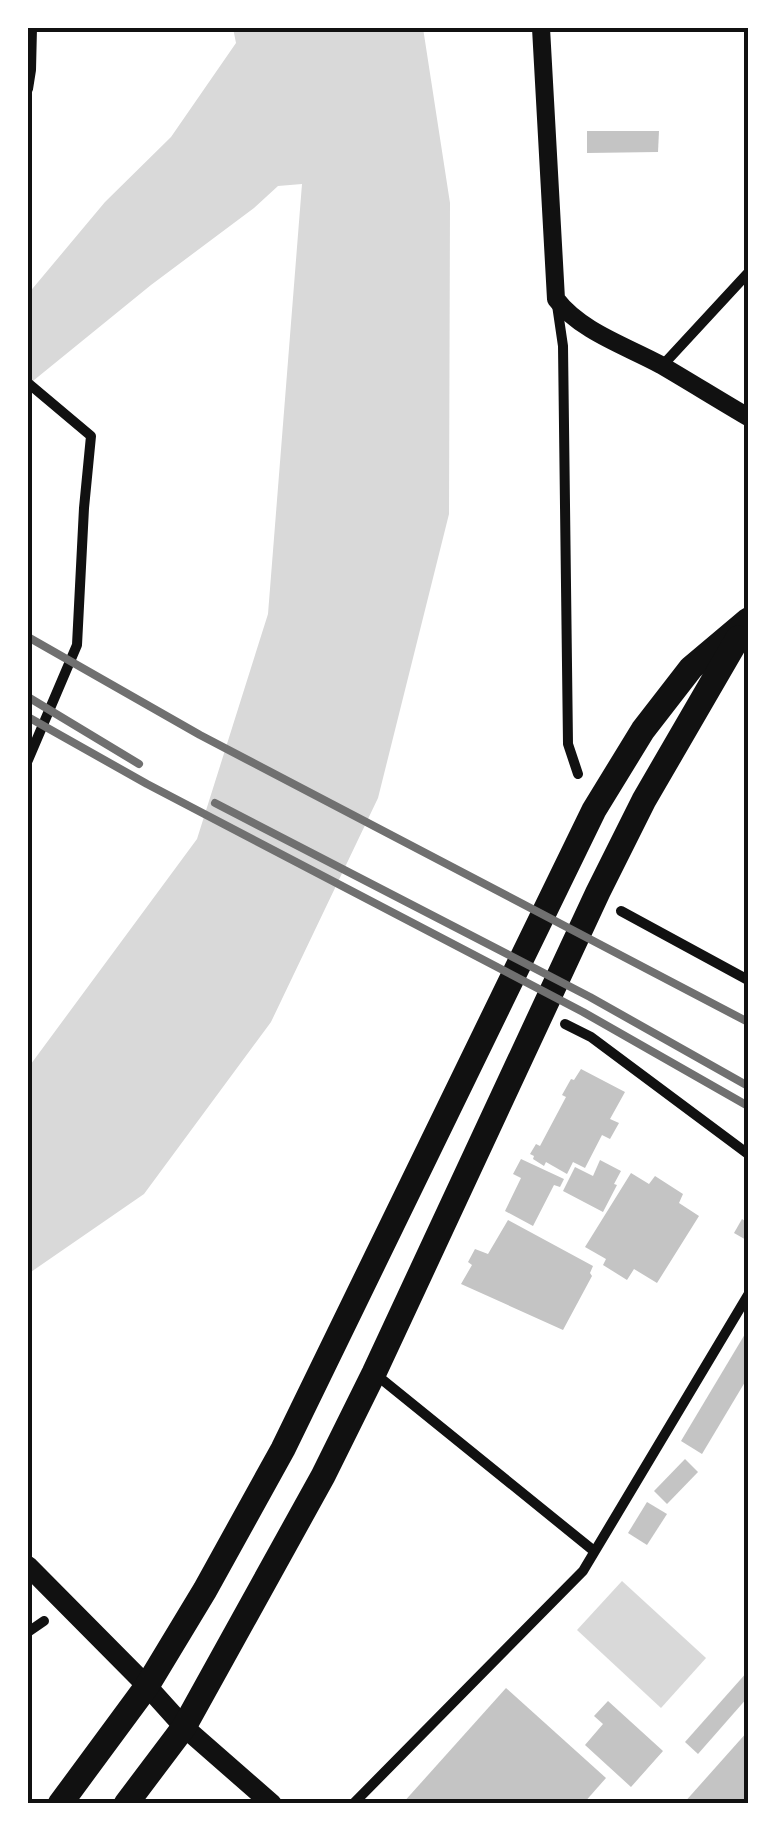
<svg xmlns="http://www.w3.org/2000/svg" width="776" height="1831" font-family="'Exo 2',sans-serif">
<style>
.water{fill:#d9d9d9}
.building{fill:#c4c4c4}
.lines{fill:none;stroke-linecap:round;stroke-linejoin:round}
.minor{stroke:#111;stroke-width:10}
.tertiary{stroke:#111;stroke-width:18}
.secondary{stroke:#111;stroke-width:20}
.primary{stroke:#111;stroke-width:25}
.rail{stroke:#707070;stroke-width:8}
.neatline{fill:none;stroke:#111;stroke-width:4}
</style>
<rect width="100%" height="100%" fill="#fff"/>
<g class="water">
<polygon points="233,28 423,28 450,203 449,514 378,798 271,1022 144,1194 28,1274 28,1068 197,839 268,614 302,184 278,186 254,208 151,285 28,385 28,294 105,202 171,137 236,43"/>
<polygon points="622,1581 706,1658 661,1708 577,1630"/>
</g>
<g class="building">
<polygon points="587,131 659,131 658,152 587,153"/>
<polygon points="581,1069 625,1092 610,1119 619,1123 610,1139 602,1135 585,1168 573,1162 567,1174 546,1162 544,1166 533,1159 534,1156 530,1154 536,1144 540,1146 566,1097 562,1095 571,1079 574,1080"/>
<polygon points="521,1159 564,1179 560,1187 554,1185 533,1226 505,1211 521,1178 513,1174"/>
<polygon points="600,1160 621,1171 614,1184 617,1185 603,1212 563,1191 575,1167 593,1176"/>
<polygon points="631,1173 649,1184 655,1176 683,1194 679,1203 699,1216 657,1283 634,1269 627,1280 603,1265 606,1259 585,1247"/>
<polygon points="742,1219 748,1223 748,1241 734,1233"/>
<polygon points="508,1220 593,1266 590,1273 592,1276 563,1330 461,1284 472,1265 468,1262 475,1249 488,1254"/>
<polygon points="748,1329 748,1377 702,1454 681,1441"/>
<polygon points="685,1459 698,1472 667,1504 654,1491"/>
<polygon points="647,1502 667,1514 647,1545 628,1533"/>
<polygon points="748,1671 748,1697 698,1754 685,1742"/>
<polygon points="506,1688 606,1778 583,1804 402,1804"/>
<polygon points="608,1701 663,1751 631,1787 585,1745 603,1724 594,1716"/>
<polygon points="748,1731 748,1804 683,1804"/>
</g>
<g class="lines">
<g class="minor">
<polyline points="28,89 31,70 32,28"/>
<polyline points="557,305 563,346 568,744 578,774"/>
<polyline points="662,366 748,273"/>
<polyline points="28,383 91,436 84,508 77,645 28,760"/>
<polyline points="621,911 748,980"/>
<polyline points="565,1024 591,1037 748,1154"/>
<polyline points="374,1373 594,1551"/>
<polyline points="28,1632 44,1621"/>
<polyline points="353,1804 583,1571 748,1295"/>
</g>
<path class="tertiary" d="M541,28L556,299C580,331 626,346 661,365C690,382 719,400 748,417"/>
<polyline class="secondary" points="28,1566 147,1686 184,1727 272,1804"/>
<g class="primary">
<polyline points="60,1804 147,1686 205,1590 283,1449 594,810 643,730 691,668 748,620"/>
<polyline points="126,1804 184,1727 323,1476 374,1373 598,892 644,800 738,638"/>
</g>
<g class="rail">
<polyline points="28,637 200,735 748,1022"/>
<polyline points="28,697 139,764"/>
<polyline points="28,717 147,784 583,1012 748,1106"/>
<polyline points="215,803 590,997 748,1086"/>
</g>
</g>
<rect width="776" height="1831" fill="none" stroke="#ffffff" stroke-width="60"/>
<rect x="30" y="30" width="716" height="1771" class="neatline"/>
</svg>
